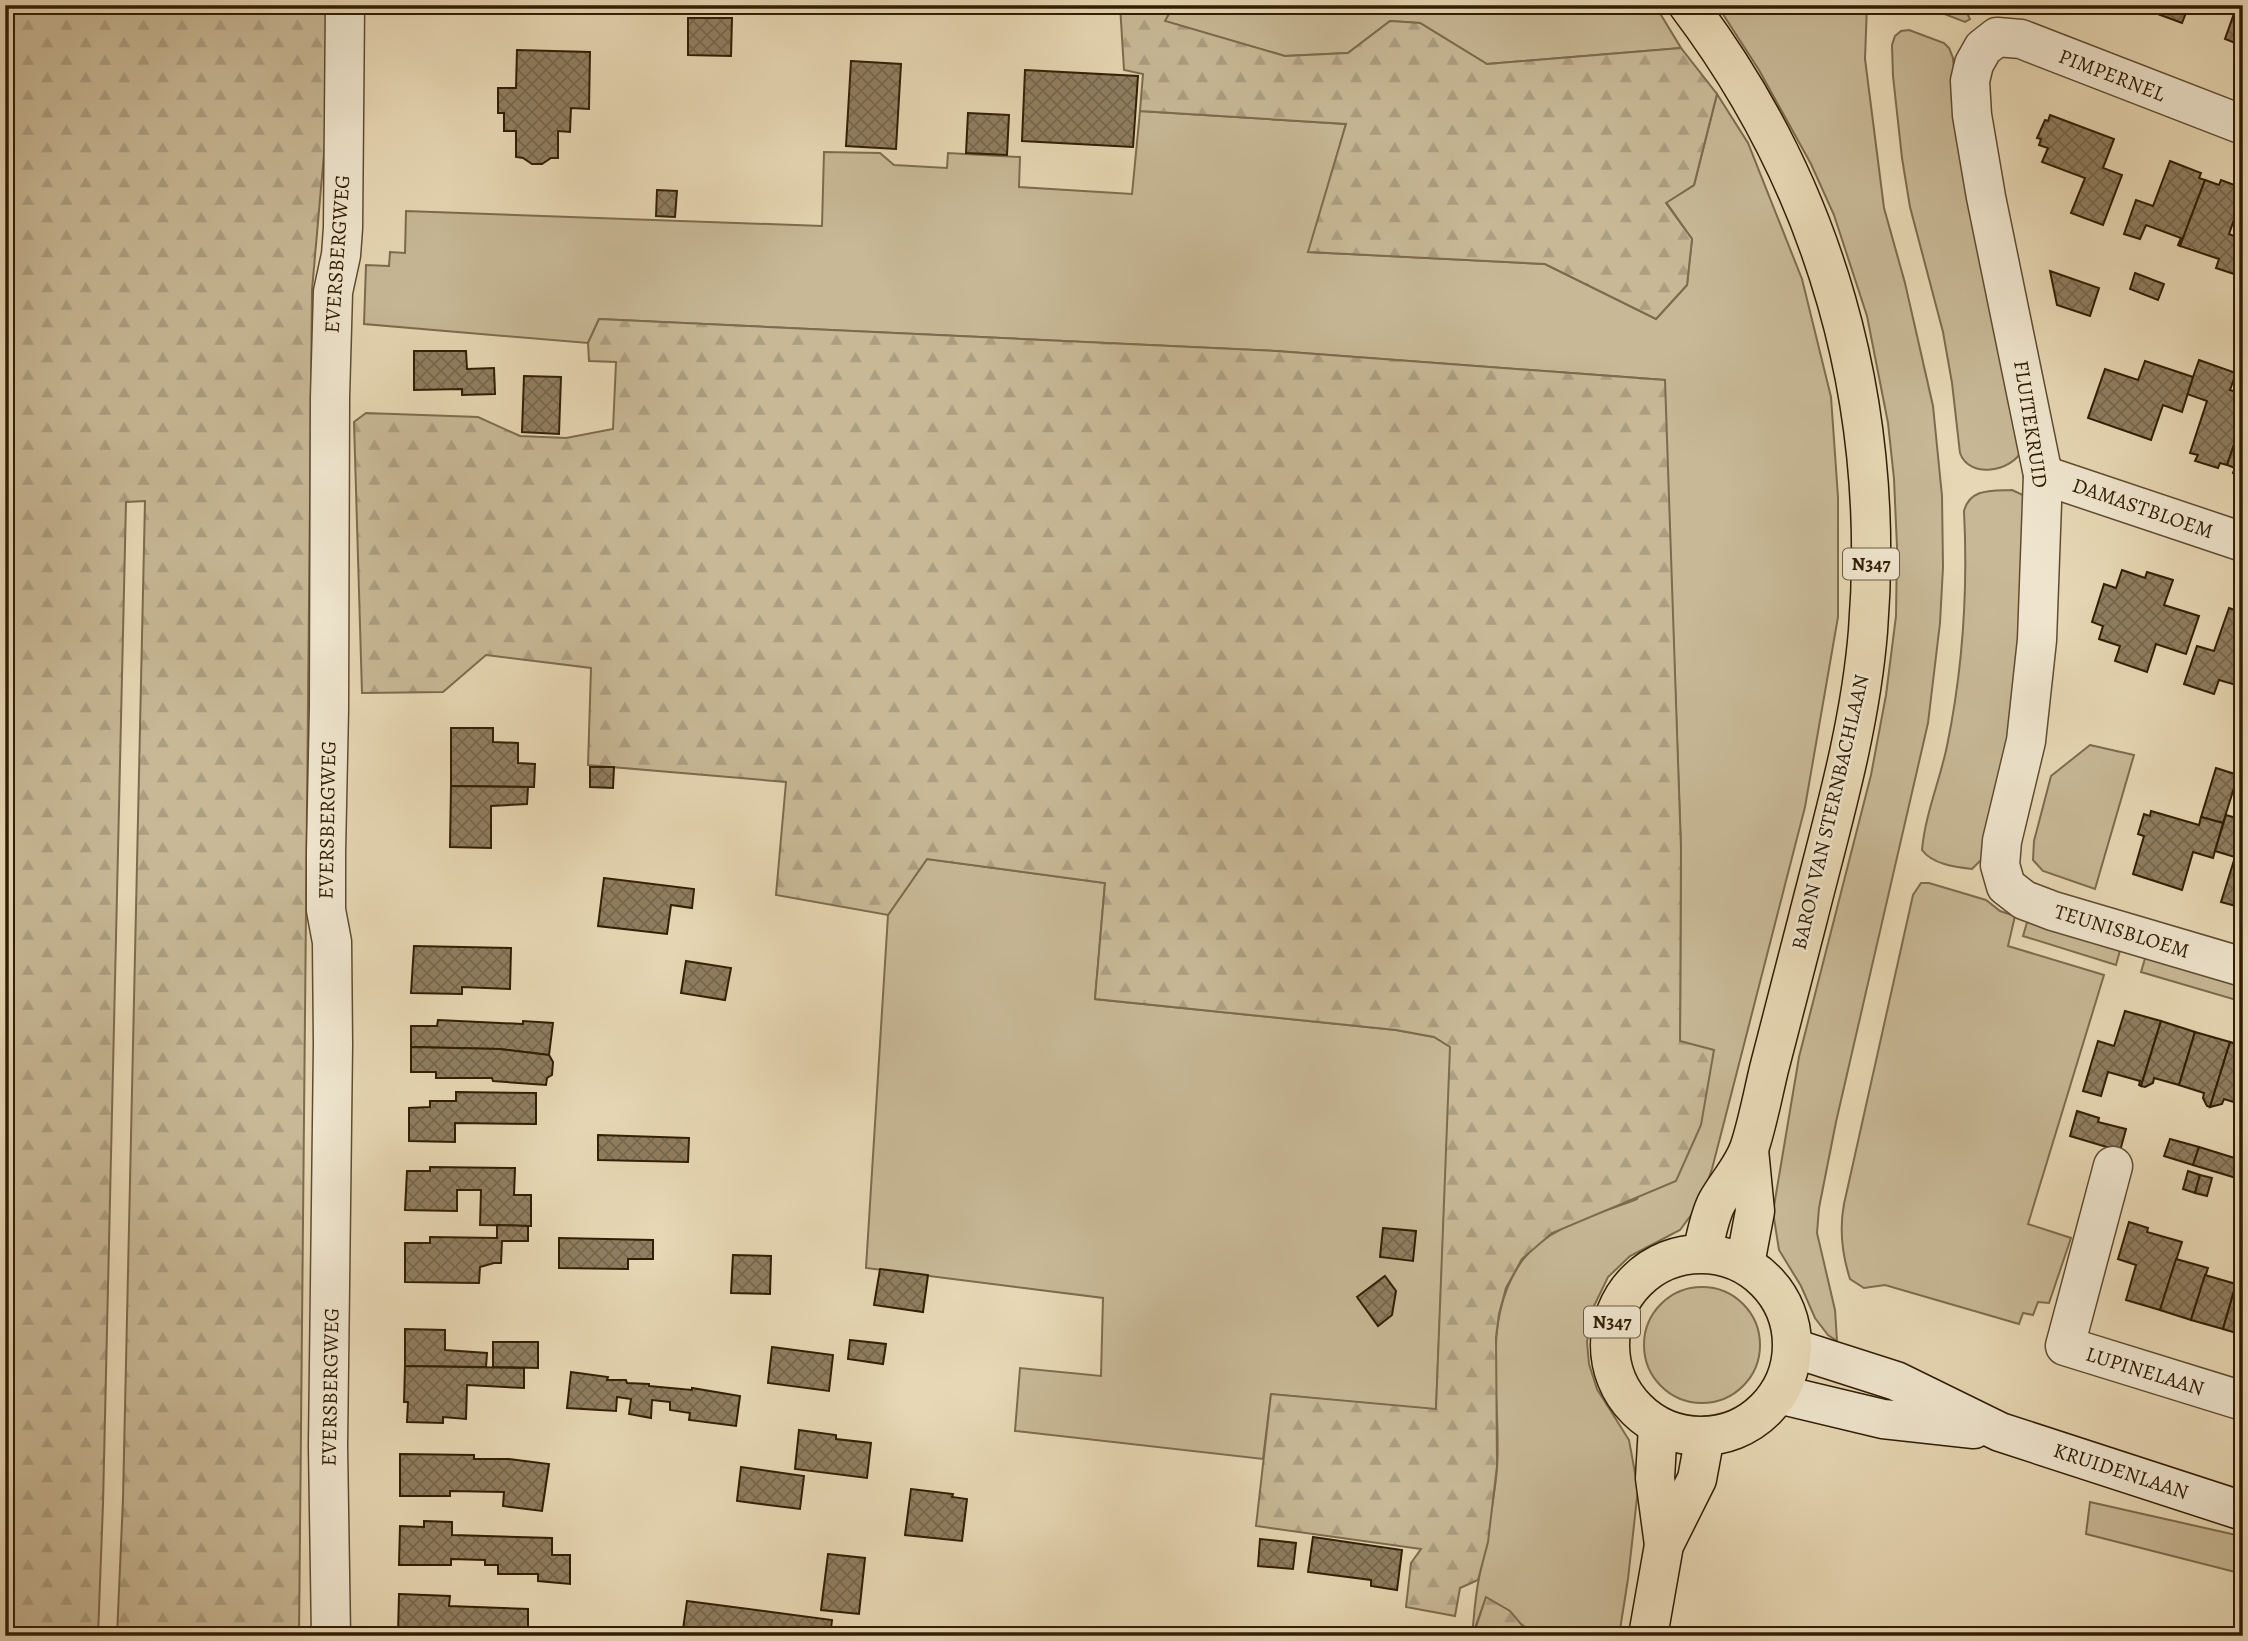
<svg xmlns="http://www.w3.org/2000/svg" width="2248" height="1641" font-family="Alegreya,serif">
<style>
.green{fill:#c8b896;stroke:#7d6b4d;stroke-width:2}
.forest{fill:url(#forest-firs);stroke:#7d6b4d;stroke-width:2}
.building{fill:url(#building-cross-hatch);stroke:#321e04;stroke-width:2}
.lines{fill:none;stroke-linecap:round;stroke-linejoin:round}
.street-casing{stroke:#5f4c30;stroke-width:41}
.secondary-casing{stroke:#321e04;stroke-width:41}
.primary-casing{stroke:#321e04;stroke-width:41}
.street{stroke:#efe5ce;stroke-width:38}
.secondary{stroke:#efe5ce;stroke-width:38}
.primary{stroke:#e7d7b4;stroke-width:38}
.labels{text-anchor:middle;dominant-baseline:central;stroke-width:5;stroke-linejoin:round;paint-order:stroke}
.shield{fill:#efe5ce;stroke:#6b5a41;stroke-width:2}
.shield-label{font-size:19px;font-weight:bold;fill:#321e04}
.street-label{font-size:21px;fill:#321e04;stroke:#efe5ce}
</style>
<defs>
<pattern id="forest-firs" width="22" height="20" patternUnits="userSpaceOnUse" patternTransform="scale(1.75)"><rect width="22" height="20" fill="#c8b896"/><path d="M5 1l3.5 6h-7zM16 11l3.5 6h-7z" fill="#ac9e80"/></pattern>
<pattern id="building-cross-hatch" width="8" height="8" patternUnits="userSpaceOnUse" patternTransform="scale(1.75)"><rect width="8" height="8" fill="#907e60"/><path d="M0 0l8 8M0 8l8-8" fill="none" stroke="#76674d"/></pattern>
</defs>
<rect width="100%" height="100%" fill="#e7d7b4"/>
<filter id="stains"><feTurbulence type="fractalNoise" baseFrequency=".00286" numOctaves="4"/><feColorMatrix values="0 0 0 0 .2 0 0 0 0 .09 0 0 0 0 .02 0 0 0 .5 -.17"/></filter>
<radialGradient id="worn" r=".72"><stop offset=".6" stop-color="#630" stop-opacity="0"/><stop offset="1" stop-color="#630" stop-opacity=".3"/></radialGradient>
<g class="green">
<polygon points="1174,5 1655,5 1681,48 1487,64 1420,23 1390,21 1348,53 1285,56 1164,21"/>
<polygon points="1717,5 1867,5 1865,59 1884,208 1905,283 1933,406 1942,496 1943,567 1940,623 1928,723 1836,1122 1819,1208 1817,1233 1835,1310 1837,1341 1828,1335 1815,1318 1801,1286 1779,1250 1773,1212 1799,1057 1871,775 1886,695 1896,616 1897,547 1894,479 1888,423 1867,316 1834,215 1811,164 1759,70"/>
<polygon points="1921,5 1963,5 1970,19 1965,22"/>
<path d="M1909,30L1944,43L1949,48L1953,58L1958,117L2022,450C2012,472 1969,479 1960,453L1952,383L1943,332L1910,207L1902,158L1893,76L1892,45L1895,36L1901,31Z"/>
<path d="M1717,94L1748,143L1802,279L1831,397L1838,497V617L1805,807L1712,1169L1700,1203L1680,1230L1630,1256L1608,1277L1592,1310L1587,1342L1589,1364L1597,1389L1629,1440L1638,1489L1628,1579L1619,1636H1531L1525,1627L1486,1598L1472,1636C1474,1617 1475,1597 1479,1578C1486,1541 1494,1505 1497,1468C1502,1400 1479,1321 1522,1261C1547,1226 1599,1214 1637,1199L1713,1050L1680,1042L1681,849L1664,380L1276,351L599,319L588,343L364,324L366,265L389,266L390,252L405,253L406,211L822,226L824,152L880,153L894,165L947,168L948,153L1020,157L1019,187L1132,194L1140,111L1346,124L1309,252L1545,264L1656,319L1687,285L1692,239L1666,202L1694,185Z"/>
<path d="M2012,490L2023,495L2028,503L2014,715L1982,859L1972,869C1955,867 1932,864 1922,850C1925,815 1940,780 1947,746C1963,668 1968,590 1964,511C1970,488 1992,491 2012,490Z"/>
<polygon points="2090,745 2134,755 2095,889 2043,871 2033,860 2034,841 2051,776"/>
<polygon points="927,859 1105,883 1095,999 1396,1030 1434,1037 1451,1047 1436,1410 1271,1394 1263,1459 1015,1431 1020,1368 1101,1376 1103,1298 866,1268 888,915"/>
<path d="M1921,883H1929L1986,900L2000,911L2015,916L2008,946L2104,975L2028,1224L2071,1238L2049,1303L2038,1302L2033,1315L2023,1313L2019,1324L1885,1285L1864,1288L1850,1279C1842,1254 1839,1230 1844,1204L1913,895Z"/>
<polygon points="2028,919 2121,947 2116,965 2023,936"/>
<polygon points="2146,955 2243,984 2243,1002 2141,972"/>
<circle cx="1702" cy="1345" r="58"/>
<polygon points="2090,1502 2236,1535 2243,1531 2243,1574 2086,1534"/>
</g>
<g class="forest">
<polygon points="25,5 329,5 327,120 312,290 299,1636 117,1636 123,1499 145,501 126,502 103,1504 98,1636 5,1636 5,10"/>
<polygon points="1120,5 1174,5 1165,21 1285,56 1348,53 1390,21 1420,23 1487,64 1681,48 1717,94 1694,185 1666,203 1692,239 1687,285 1656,319 1545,264 1308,252 1346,124 1140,111 1143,74 1124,70"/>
<polygon points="599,319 1276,351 1665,380 1681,849 1680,1041 1714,1050 1701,1125 1676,1181 1552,1233 1522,1259 1506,1288 1499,1314 1496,1337 1497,1466 1488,1542 1478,1580 1460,1588 1455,1616 1406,1607 1411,1563 1421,1549 1256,1526 1271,1394 1436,1409 1450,1047 1434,1037 1396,1030 1095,999 1105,883 927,859 888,915 776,895 786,782 588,765 591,668 486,655 443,692 362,693 354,422 366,413 478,417 520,436 566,438 613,429 616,362 589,361 588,343"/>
<polygon points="1486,1597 1510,1611 1531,1636 1473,1636"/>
</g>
<g class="building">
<polygon points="2148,5 2189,5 2182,23 2147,10"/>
<polygon points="2237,5 2243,5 2243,46 2225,39"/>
<polygon points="688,18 732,18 731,56 688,55"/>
<polygon points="517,50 590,52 589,109 571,108 570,132 558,131 558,158 551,158 542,164 532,164 523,158 516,157 516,131 504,131 504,113 498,113 498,88 516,88"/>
<polygon points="851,61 901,64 896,149 846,146"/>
<polygon points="1025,70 1138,76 1133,147 1022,141"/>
<polygon points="968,113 1009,115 1007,155 966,153"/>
<polygon points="2050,115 2114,139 2103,168 2122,175 2103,225 2071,213 2085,178 2042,162 2048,148 2039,145 2041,139 2037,138 2045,120 2048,121"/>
<polygon points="2170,161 2201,173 2199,178 2205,180 2180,246 2178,245 2181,238 2146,225 2140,239 2124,234 2136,200 2153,206"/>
<polygon points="2205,180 2219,185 2221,180 2240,187 2238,192 2243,194 2229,234 2243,240 2243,250 2234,274 2216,268 2219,259 2180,246"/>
<polygon points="657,190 677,191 675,217 656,216"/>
<polygon points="2050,271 2099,288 2090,316 2057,305"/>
<polygon points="2135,273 2164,284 2158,300 2130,289"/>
<polygon points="414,351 466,351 467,369 494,368 495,394 462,395 462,389 414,390"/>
<polygon points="2199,360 2236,373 2230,390 2243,394 2243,419 2227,465 2220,463 2218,468 2195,461 2198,455 2190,453 2207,401 2187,394"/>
<polygon points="2145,361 2193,377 2182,412 2163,405 2151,440 2088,418 2105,369 2138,380"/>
<polygon points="524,376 561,377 559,434 522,432"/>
<polygon points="2243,419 2243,477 2233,473 2235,468 2227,465"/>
<polygon points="2122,570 2145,578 2147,572 2173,580 2164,605 2199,616 2186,654 2156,644 2147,672 2115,661 2120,646 2099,639 2103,626 2092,622 2104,584 2116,588"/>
<polygon points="2229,608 2243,613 2243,687 2219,680 2214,694 2184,684 2197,646 2214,651"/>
<polygon points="451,728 493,728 493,742 518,743 518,763 535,764 534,787 451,786"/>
<polygon points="590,767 614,767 613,788 590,787"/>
<polygon points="2216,768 2238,775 2223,823 2201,817"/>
<polygon points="451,786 528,787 527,804 491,806 491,848 450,847"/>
<polygon points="2151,811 2199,825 2201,817 2223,823 2213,858 2193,852 2182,890 2133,874 2144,836 2138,834 2144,814 2150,816"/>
<polygon points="2226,815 2243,820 2243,908 2221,902 2235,857 2215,851"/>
<polygon points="604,878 694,889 692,908 671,905 667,934 598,926"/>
<polygon points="414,946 511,948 510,989 462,987 462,994 411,993"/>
<polygon points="686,961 731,968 725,1000 681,993"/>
<polygon points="2125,1011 2161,1021 2141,1086 2139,1085 2140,1081 2108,1072 2101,1096 2083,1091 2098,1041 2114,1046"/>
<polygon points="438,1020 523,1024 523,1021 553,1023 549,1055 499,1049 411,1047 411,1026 437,1026"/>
<polygon points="2161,1021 2195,1032 2179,1085 2154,1078 2153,1083 2145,1087 2141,1086"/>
<polygon points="2195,1032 2230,1042 2210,1107 2207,1106 2203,1098 2204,1093 2179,1085"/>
<polygon points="2230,1042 2243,1046 2243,1105 2224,1099 2222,1104 2210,1107"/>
<polygon points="411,1047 499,1049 549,1055 553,1062 552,1075 547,1078 546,1085 493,1081 492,1078 436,1078 436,1072 411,1072"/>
<polygon points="456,1092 536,1093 536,1124 455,1123 455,1142 409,1141 409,1108 430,1107 430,1101 456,1101"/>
<polygon points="2077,1111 2099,1118 2098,1122 2126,1129 2120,1151 2070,1136"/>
<polygon points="598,1135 689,1138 688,1162 598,1160"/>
<polygon points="2170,1139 2199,1147 2193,1165 2164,1156"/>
<polygon points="2199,1147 2241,1160 2236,1178 2193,1165"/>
<polygon points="430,1167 515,1168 514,1195 531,1195 531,1226 480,1225 481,1190 457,1190 457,1211 405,1210 407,1171 430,1171"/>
<polygon points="2188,1171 2200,1175 2195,1193 2183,1189"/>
<polygon points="2200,1175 2212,1178 2207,1196 2195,1193"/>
<polygon points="2129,1222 2148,1228 2147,1232 2182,1242 2160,1310 2126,1300 2136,1265 2118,1259"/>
<polygon points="497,1225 528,1226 528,1241 502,1241 501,1263 494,1263 480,1267 479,1283 405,1282 405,1243 430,1243 430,1237 497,1238"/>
<polygon points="1383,1228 1416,1231 1413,1261 1380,1257"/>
<polygon points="559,1238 653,1240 653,1259 628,1259 628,1269 559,1268"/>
<polygon points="733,1255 771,1256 770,1294 731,1293"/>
<polygon points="2176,1259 2208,1268 2191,1320 2160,1310"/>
<polygon points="880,1269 928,1275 923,1312 874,1305"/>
<polygon points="2205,1275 2236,1284 2223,1329 2191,1320"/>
<polygon points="1385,1276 1396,1291 1392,1315 1378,1326 1357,1297"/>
<polygon points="2236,1284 2243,1286 2243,1335 2223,1329"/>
<polygon points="405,1329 445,1330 445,1350 487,1353 486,1367 405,1366"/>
<polygon points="850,1340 886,1344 883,1364 848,1359"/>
<polygon points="493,1342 538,1342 538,1368 493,1367"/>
<polygon points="772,1347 833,1355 829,1391 768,1383"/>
<polygon points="405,1366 524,1368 524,1388 467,1385 466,1419 443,1417 443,1423 407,1422 408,1402 404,1402"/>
<polygon points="571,1372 608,1377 607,1380 626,1380 627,1383 649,1384 649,1386 692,1390 692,1388 740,1396 736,1426 689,1420 690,1413 670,1410 670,1402 652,1400 651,1418 629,1414 631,1399 617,1397 616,1411 567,1408"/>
<polygon points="799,1430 836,1435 836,1439 871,1443 867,1478 795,1469"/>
<polygon points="400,1454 474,1455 474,1459 509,1459 549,1464 542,1511 503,1506 504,1492 450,1491 450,1496 400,1496"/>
<polygon points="741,1467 804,1476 800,1509 737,1501"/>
<polygon points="911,1489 953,1494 952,1497 967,1499 962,1541 905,1535"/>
<polygon points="424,1521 452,1522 452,1535 552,1538 552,1555 570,1555 570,1584 538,1581 538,1574 498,1574 498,1565 485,1565 485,1560 451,1559 451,1565 399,1565 400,1526 424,1527"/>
<polygon points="1313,1537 1402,1550 1397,1590 1371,1586 1371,1580 1308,1572"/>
<polygon points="1260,1539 1296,1543 1293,1569 1258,1566"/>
<polygon points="828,1554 865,1558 859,1614 821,1610"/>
<polygon points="399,1594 450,1596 449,1606 528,1609 528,1636 398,1635"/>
<polygon points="687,1601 832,1620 830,1636 682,1636"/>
</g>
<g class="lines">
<g class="street-casing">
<g id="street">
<polyline points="2243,125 2021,39 1997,37 1983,48 1974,64 1970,81 1972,115 1986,197 2043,475 2037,640 2026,741 2002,841 2000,865 2006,886 2024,900 2053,911 2243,967"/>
<polyline points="2043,475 2243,542"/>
<polyline points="2113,1166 2065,1346 2243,1401"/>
<polyline points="331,1636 328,1446 333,1044 332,942 326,910 326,852 329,709 330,397 333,292 341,255 343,228 345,5"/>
</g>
</g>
<g class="secondary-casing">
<g id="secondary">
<polyline points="1793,1348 1896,1381 2000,1432 2243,1511"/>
<polyline points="1778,1394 1883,1419 1974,1429"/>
</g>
</g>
<g class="primary-casing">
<g id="primary">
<path d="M1688,5C1826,188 1886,403 1868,631C1860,730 1831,826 1807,922C1794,971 1782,1020 1769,1069C1763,1094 1758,1121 1750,1146C1744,1166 1727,1184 1717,1202C1709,1217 1706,1237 1702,1253"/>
<circle cx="1701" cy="1345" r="91"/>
<polyline points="1745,1264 1755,1211 1749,1150"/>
<polyline points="1658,1426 1655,1478 1664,1545"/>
<polyline points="1648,1636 1664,1545 1697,1479 1705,1436"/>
</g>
</g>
<use href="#street" class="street"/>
<use href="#secondary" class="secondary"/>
<use href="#primary" class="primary"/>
</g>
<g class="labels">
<g class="shield">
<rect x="1843" y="548.5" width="56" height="31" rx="5"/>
<rect x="1584" y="1306.5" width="56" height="31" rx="5"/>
</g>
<g class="shield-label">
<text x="1871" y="564">N347</text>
<text x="1612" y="1322">N347</text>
</g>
<g class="street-label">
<text transform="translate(2112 75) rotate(21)">PIMPERNEL</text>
<text transform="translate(337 254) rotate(-86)">EVERSBERGWEG</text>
<text transform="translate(2031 424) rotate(81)">FLUITEKRUID</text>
<text transform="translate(2143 508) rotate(19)">DAMASTBLOEM</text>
<text transform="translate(1830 812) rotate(-77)">BARON VAN STERNBACHLAAN</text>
<text transform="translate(327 820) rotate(-89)">EVERSBERGWEG</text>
<text transform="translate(2122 931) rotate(17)">TEUNISBLOEM</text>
<text transform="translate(2145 1371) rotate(17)">LUPINELAAN</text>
<text transform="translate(330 1387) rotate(-89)">EVERSBERGWEG</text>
<text transform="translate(2121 1471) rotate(18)">KRUIDENLAAN</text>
</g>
</g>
<rect width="2248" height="1641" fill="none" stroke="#e7d7b4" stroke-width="28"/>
<rect x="7" y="7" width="2234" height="1627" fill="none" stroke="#321e04" stroke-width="3.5"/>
<rect x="14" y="14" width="2220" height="1613" fill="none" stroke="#321e04" stroke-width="2"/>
<rect width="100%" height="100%" filter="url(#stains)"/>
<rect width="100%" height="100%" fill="url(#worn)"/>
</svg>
